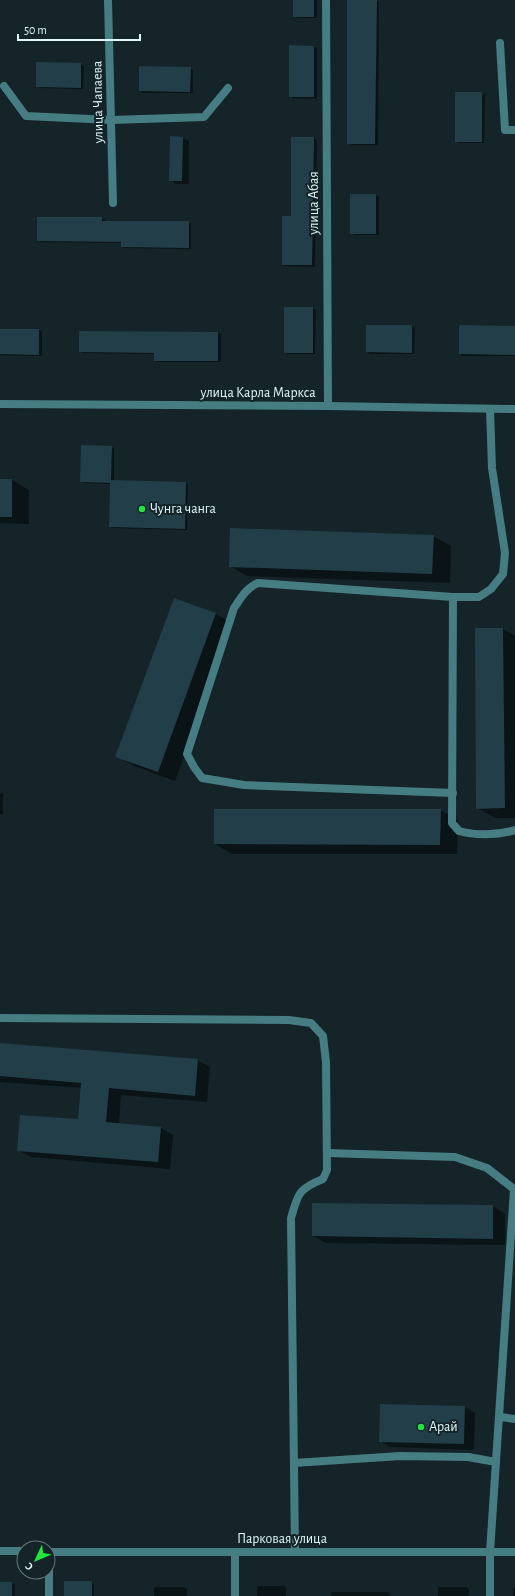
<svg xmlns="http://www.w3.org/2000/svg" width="515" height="1596" font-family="'Alegreya Sans',sans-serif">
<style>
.shadow{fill:#0007}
.building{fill:#223e48}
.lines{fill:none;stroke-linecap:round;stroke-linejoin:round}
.service{stroke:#457d82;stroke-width:8}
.minor{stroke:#457d82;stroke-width:8}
.poi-dot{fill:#22e540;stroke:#142429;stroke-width:1.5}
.labels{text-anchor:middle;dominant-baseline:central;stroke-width:4;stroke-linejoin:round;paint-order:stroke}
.street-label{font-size:14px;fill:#e0f7fb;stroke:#142429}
.poi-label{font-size:14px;fill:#e0f7fb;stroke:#142429;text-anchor:start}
</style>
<rect width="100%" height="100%" fill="#142429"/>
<g class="shadow">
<polygon points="294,0 317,0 317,18 297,18 294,16"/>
<polygon points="348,0 376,0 379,2 378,145 352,145 348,143"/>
<polygon points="314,47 317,48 317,99 293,98 290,97"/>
<polygon points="80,64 84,66 83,89 40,88 37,86"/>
<polygon points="190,68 193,70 193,93 143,93 140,91"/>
<polygon points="482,94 485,95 484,143 459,143 456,141"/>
<polygon points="183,138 189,141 189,184 177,184 170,180"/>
<polygon points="314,138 317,140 315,267 286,266 283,264 292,217"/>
<polygon points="376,195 379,197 379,235 354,235 351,233"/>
<polygon points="38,218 102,218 105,220 105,222 188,222 191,224 191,249 125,248 122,247 122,243 41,242 38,241"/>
<polygon points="313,308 316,310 315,354 288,354 285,353"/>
<polygon points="412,326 415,328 414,354 370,354 367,352"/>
<polygon points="515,327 515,356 463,356 460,354"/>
<polygon points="0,330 39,330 42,332 42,356 0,355"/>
<polygon points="80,332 218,333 221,334 221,362 158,362 155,360 155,354 83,353 80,352"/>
<polygon points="111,447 114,448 114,481 185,483 188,484 187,530 113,528 110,526 111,484 84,483 81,481"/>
<polygon points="0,480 12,480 29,490 29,524 0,523"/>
<polygon points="433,536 451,546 450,583 247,576 230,566"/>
<polygon points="174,599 216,614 233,624 175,781 134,766 117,756"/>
<polygon points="476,629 503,629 515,636 515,818 495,818 477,808"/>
<polygon points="0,793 3,794 3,814 0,814"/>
<polygon points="440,810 458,820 457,854 232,854 215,844"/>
<polygon points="0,1044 197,1060 210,1067 207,1102 121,1095 119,1124 161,1128 173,1135 170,1169 31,1157 18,1150 79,1120 82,1088 0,1082"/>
<polygon points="493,1206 505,1214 505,1245 326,1243 313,1236"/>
<polygon points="465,1407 475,1413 474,1450 390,1447 380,1441"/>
<polygon points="91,1582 94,1584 94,1596 65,1596"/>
<polygon points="0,1583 12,1583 15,1585 15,1596 0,1596"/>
<polygon points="257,1586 283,1586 286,1588 286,1596 257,1596"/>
<polygon points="154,1587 184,1587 187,1589 187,1596 154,1596"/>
<polygon points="438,1587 466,1587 469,1589 469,1596 438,1596"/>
<rect x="513" y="1588" width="2" height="8"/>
<polygon points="331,1592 387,1592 390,1594 390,1596 331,1596"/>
</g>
<g class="building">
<rect x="293" y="0" width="21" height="17"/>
<polygon points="347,0 377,0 375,144 347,144"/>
<polygon points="289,45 314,46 314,97 289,97"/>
<polygon points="36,62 81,63 81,88 36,87"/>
<polygon points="139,66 191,67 190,92 139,91"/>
<rect x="455" y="92" width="27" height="50"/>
<polygon points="170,136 183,137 182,181 169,181"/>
<polygon points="291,137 314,137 312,265 282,265 282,216 291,216"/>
<rect x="350" y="194" width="26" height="40"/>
<polygon points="37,217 102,217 102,221 189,221 189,248 121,247 121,242 37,241"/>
<rect x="284" y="307" width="29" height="46"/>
<polygon points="366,325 412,325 412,353 366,352"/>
<polygon points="459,325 515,326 515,355 459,354"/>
<polygon points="0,329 39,329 39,355 0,354"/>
<polygon points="79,331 218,332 218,361 154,361 154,353 79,352"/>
<polygon points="81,445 112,446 111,480 186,482 185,529 109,527 110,483 80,482"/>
<rect x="0" y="479" width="12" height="38"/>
<polygon points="230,528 434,535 432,574 229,567"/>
<polygon points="174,598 216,613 158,772 115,757"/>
<polygon points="475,628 503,628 505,808 476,809"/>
<polygon points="214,809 441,809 440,845 214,844"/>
<polygon points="0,1043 198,1059 195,1096 109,1088 106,1122 161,1127 158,1162 17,1151 20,1115 78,1119 81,1083 0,1076"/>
<polygon points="312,1203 493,1205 493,1239 312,1236"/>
<polygon points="380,1404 465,1406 464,1444 379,1442"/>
<rect x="64" y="1581" width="28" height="15"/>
<rect x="0" y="1582" width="12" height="14"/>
</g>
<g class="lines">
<g class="service">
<polyline points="500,43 505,130 515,130"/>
<polyline points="4,86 26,116 111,120 204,117 228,88"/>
<path d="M453,597L452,823L459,831C476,836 498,835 515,830"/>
<path d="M453,793L244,785L202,778L194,767L187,754L234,608C241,598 246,588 258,583L453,597H479L491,589L503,574L505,553L492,468L490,409"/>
<path d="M0,1018L289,1020L311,1023L323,1036L326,1062L327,1170L323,1179C298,1189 298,1194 291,1218L295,1552"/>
<polyline points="327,1153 455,1157 487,1168 514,1189 490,1552"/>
<polyline points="500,1417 515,1419"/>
<polyline points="294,1463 400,1456 468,1457 496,1462"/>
</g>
<g class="minor">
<polyline points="108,0 113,203"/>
<polyline points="326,0 328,406"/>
<polyline points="0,404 328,406 515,409"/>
<polyline points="0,1551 24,1551"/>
<polyline points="48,1552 515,1552"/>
<polyline points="49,1596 49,1552"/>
<polyline points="235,1596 235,1552"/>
<polyline points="490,1596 490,1552"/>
</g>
</g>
<g class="poi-dot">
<circle cx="142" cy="509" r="4"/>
<circle cx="421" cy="1427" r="4"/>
</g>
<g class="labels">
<g class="street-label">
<text transform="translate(98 102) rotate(-91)">улица Чапаева</text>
<text transform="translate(314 203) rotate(-90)">улица Абая</text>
<text x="258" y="393">улица Карла Маркса</text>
<text x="282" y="1539">Парковая улица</text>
</g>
<g class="poi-label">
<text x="150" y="509">Чунга чанга</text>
<text x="429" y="1427">Арай</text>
</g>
</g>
<g transform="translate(36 1560) rotate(226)"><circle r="19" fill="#142429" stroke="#66787d"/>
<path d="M0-3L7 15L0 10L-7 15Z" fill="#22e540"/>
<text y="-6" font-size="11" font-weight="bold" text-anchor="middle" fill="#e0f7fb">С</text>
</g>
<path d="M18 34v6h122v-6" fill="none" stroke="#e0f7fb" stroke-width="2"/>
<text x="24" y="34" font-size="12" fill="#e0f7fb" stroke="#142429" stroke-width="3" paint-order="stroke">50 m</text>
</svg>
